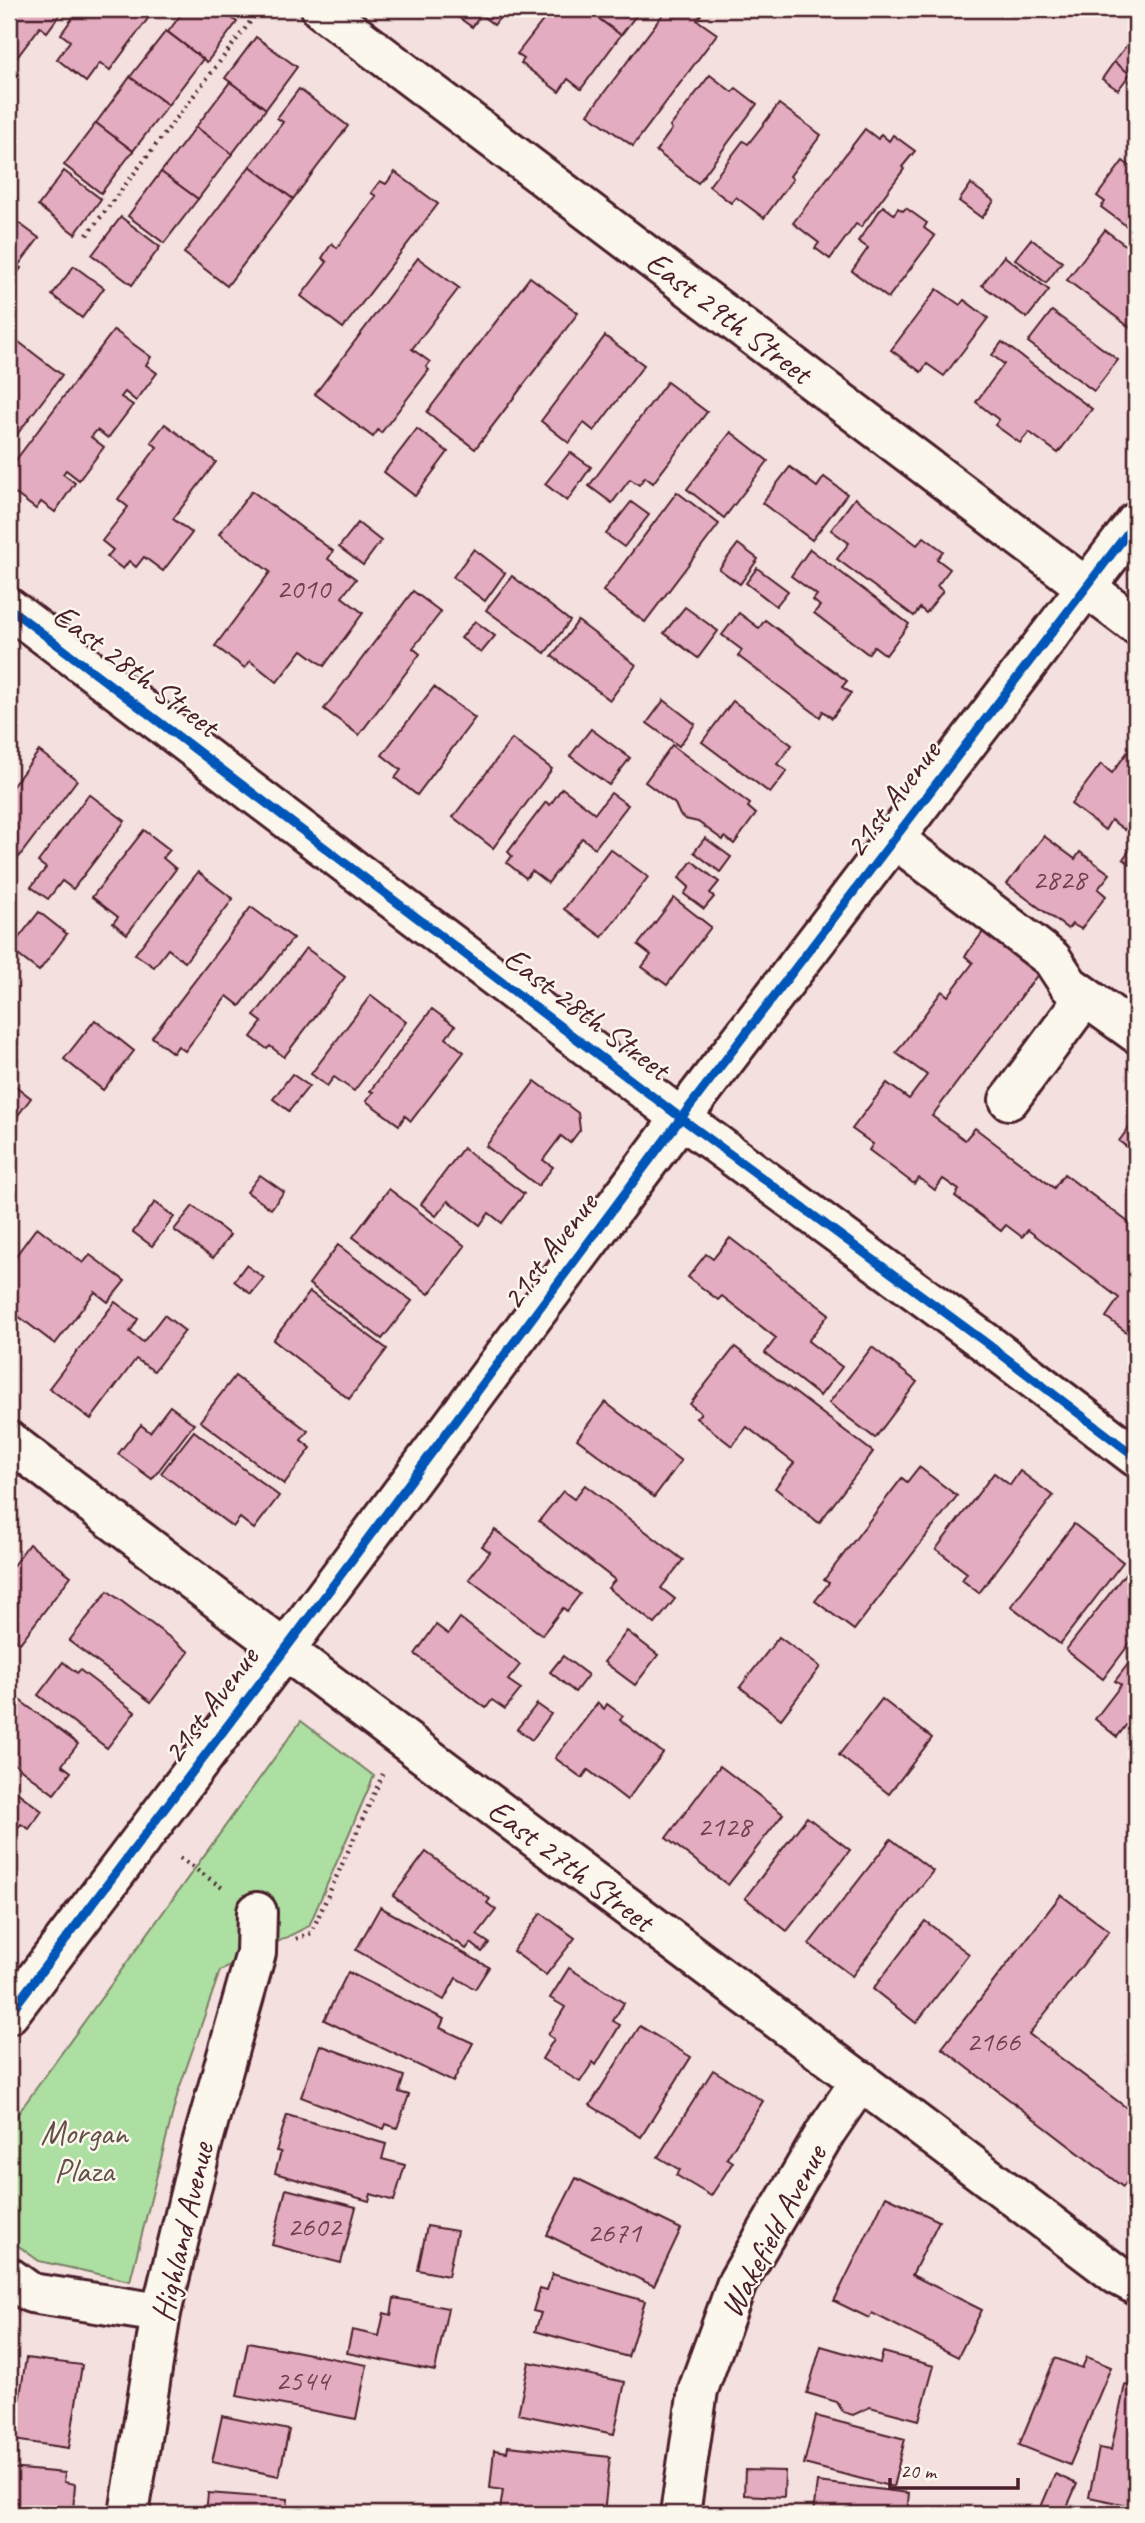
<svg xmlns="http://www.w3.org/2000/svg" width="1145" height="2523" font-family="Caveat,sans-serif">
<style>
.green{fill:#acdfa1;stroke:#7b7f66;stroke-width:2}
.building{fill:#e4acc0;stroke:#4a1f2b;stroke-width:2}
.lines{fill:none;stroke-linecap:round;stroke-linejoin:round}
.minor-casing{stroke:#4a1f2b;stroke-width:44}
.path{stroke:#4a1f2b;stroke-width:4.5;stroke-dasharray:2 5;stroke-linecap:butt}
.minor{stroke:#fbf7ec;stroke-width:38}
.cycleway-casing{stroke:#fbf7ec;stroke-width:13}
.cycleway{stroke:#0057b8;stroke-width:9}
.labels{text-anchor:middle;dominant-baseline:central;stroke-width:5;stroke-linejoin:round;paint-order:stroke}
.number-label{font-size:30px;fill:#704250}
.street-label{font-size:33px;fill:#4a1f2b;stroke:#fbf7ec}
.park-label{font-size:33px;fill:#624f48;stroke:#fbf7ec}
</style>
<rect width="100%" height="100%" fill="#f4e0df"/>
<filter id="ink" filterUnits="userSpaceOnUse"><feTurbulence type="fractalNoise" baseFrequency=".0143" numOctaves="2"/><feDisplacementMap in="SourceGraphic" scale="14" xChannelSelector="R" yChannelSelector="G"/><feConvolveMatrix kernelMatrix="1 2 1 2 8 2 1 2 1" color-interpolation-filters="sRGB"/></filter>
<g filter="url(#ink)">
<polygon class="green" points="301,1721 374,1776 309,1926 220,1971 178,2092 130,2281 39,2261 9,2239 9,2126"/>
<g class="building">
<polygon points="15,9 64,9 47,32 40,27 9,68 9,17"/>
<polygon points="79,9 155,9 110,70 100,63 86,82 57,59 70,41 61,34"/>
<polygon points="185,9 219,9 237,22 207,62 168,32"/>
<polygon points="447,9 506,9 494,25 481,15 472,27"/>
<polygon points="552,9 586,9 621,35 581,89 568,79 559,92 521,63 524,59 517,54"/>
<polygon points="586,9 641,9 621,35"/>
<polygon points="667,9 693,9 701,15 697,20 717,34 633,146 588,114"/>
<polygon points="1123,9 1136,9 1136,19"/>
<polygon points="166,31 203,59 168,105 130,77"/>
<polygon points="1135,34 1136,72 1133,77 1114,62"/>
<polygon points="256,37 297,67 266,109 225,78"/>
<polygon points="1114,62 1130,74 1118,90 1102,79"/>
<polygon points="1136,72 1136,87 1129,82"/>
<polygon points="710,75 732,92 736,88 757,104 698,183 656,151 672,129 670,127"/>
<polygon points="130,77 168,105 133,151 96,123"/>
<polygon points="230,82 266,109 232,154 196,127"/>
<polygon points="299,89 348,126 293,199 250,166 283,122 277,118"/>
<polygon points="779,104 821,135 790,176 793,179 764,218 736,197 731,203 709,186 743,141 748,144"/>
<polygon points="96,123 133,151 101,193 64,165"/>
<polygon points="196,127 232,154 198,199 161,172"/>
<polygon points="865,129 878,139 881,134 889,141 893,135 915,151 902,167 904,169 861,227 856,224 830,259 815,248 819,243 793,223"/>
<polygon points="1123,161 1131,167 1135,163 1136,164 1136,233 1101,207 1105,202 1097,196"/>
<polygon points="250,166 293,199 227,286 184,253"/>
<polygon points="64,171 101,199 75,234 38,206"/>
<polygon points="161,172 198,199 164,243 128,216"/>
<polygon points="395,172 438,204 343,328 301,296 327,262 322,258 332,243 337,248 376,196 371,193 380,181 386,184"/>
<polygon points="971,184 994,201 982,218 959,201"/>
<polygon points="883,206 894,214 898,208 903,211 906,208 927,223 924,228 935,236 888,298 852,271 868,248 858,241"/>
<polygon points="9,216 39,238 18,266 21,268 9,285"/>
<polygon points="121,217 160,247 132,285 92,255"/>
<polygon points="1105,230 1136,253 1136,332 1067,280"/>
<polygon points="1031,239 1062,262 1046,283 1015,259"/>
<polygon points="1004,256 1049,290 1027,318 982,285"/>
<polygon points="418,258 459,288 412,349 430,362 426,367 429,370 381,433 378,430 373,437 315,394"/>
<polygon points="74,266 104,288 82,318 52,295"/>
<polygon points="530,277 578,313 475,449 427,412"/>
<polygon points="937,289 960,305 964,300 988,318 944,376 927,364 921,372 891,350"/>
<polygon points="1052,311 1118,360 1094,391 1028,342"/>
<polygon points="114,330 151,357 146,365 157,373 136,401 125,392 121,397 133,405 108,438 97,430 91,437 104,447 79,480 66,470 63,474 75,483 55,512 41,502 36,509 9,489 9,469"/>
<polygon points="11,336 62,375 9,445 9,339"/>
<polygon points="605,336 644,365 594,431 584,423 569,443 541,421"/>
<polygon points="1002,342 1092,409 1058,453 1029,432 1020,443 995,425 999,420 976,402 1004,364 992,355"/>
<polygon points="667,382 707,412 653,483 645,477 639,485 630,479 612,503 589,486"/>
<polygon points="165,424 216,462 173,519 192,533 163,571 144,557 136,567 129,561 123,569 107,557 113,550 102,541 128,507 118,499 157,447 151,442"/>
<polygon points="417,429 448,452 415,496 384,472"/>
<polygon points="731,432 768,461 724,518 687,489"/>
<polygon points="570,452 591,467 567,501 545,484"/>
<polygon points="790,467 817,487 824,477 847,494 812,540 762,503"/>
<polygon points="252,491 333,551 328,559 356,579 342,597 363,613 324,666 302,650 277,682 250,661 245,668 215,646 270,572 219,534"/>
<polygon points="677,492 719,524 645,622 603,591"/>
<polygon points="855,498 917,545 924,537 943,551 937,559 950,569 937,586 943,591 926,613 920,608 914,616 837,559 849,543 831,530"/>
<polygon points="631,502 649,515 624,547 606,534"/>
<polygon points="358,523 381,541 363,565 339,547"/>
<polygon points="738,544 758,559 740,584 719,569"/>
<polygon points="474,549 505,573 485,601 453,577"/>
<polygon points="810,549 909,624 886,655 874,646 868,654 814,613 820,606 813,600 817,595 791,576"/>
<polygon points="757,568 788,591 776,606 746,583"/>
<polygon points="512,576 570,621 545,653 486,610"/>
<polygon points="413,591 441,612 413,648 420,654 359,735 324,709"/>
<polygon points="685,607 718,631 698,658 664,633"/>
<polygon points="739,613 759,628 765,620 847,681 842,687 851,693 832,718 823,711 820,717 738,656 742,650 722,635"/>
<polygon points="475,621 495,636 481,653 461,638"/>
<polygon points="578,621 636,665 610,700 552,656"/>
<polygon points="434,687 475,718 417,795 395,778 401,770 382,755"/>
<polygon points="664,700 695,724 679,746 647,723"/>
<polygon points="733,701 792,745 777,764 787,771 770,793 702,742"/>
<polygon points="591,729 630,758 609,785 570,756"/>
<polygon points="512,739 552,769 493,848 453,817"/>
<polygon points="1135,742 1136,826 1130,822 1125,830 1111,820 1105,830 1071,804 1101,764 1112,773"/>
<polygon points="672,745 750,804 748,807 756,814 734,844 725,837 723,840 698,822 685,819 680,815 675,804 645,782"/>
<polygon points="39,751 77,780 18,858 9,851 9,791"/>
<polygon points="562,788 595,813 611,793 628,805 595,848 582,838 548,883 532,871 526,878 507,863 512,856 508,852 546,802 550,805"/>
<polygon points="89,794 125,821 73,889 62,881 48,899 31,887 46,868 38,862"/>
<polygon points="144,830 170,850 163,858 176,869 127,934 113,923 118,917 92,897"/>
<polygon points="1044,836 1075,859 1080,852 1110,874 1098,889 1106,896 1081,929 1072,924 1068,929 1007,884"/>
<polygon points="705,838 731,857 720,872 694,852"/>
<polygon points="1136,841 1136,868 1123,859"/>
<polygon points="610,849 648,877 602,937 564,909"/>
<polygon points="692,861 719,882 710,893 714,897 704,909 684,894 689,887 679,878"/>
<polygon points="198,872 233,899 185,962 168,949 154,967 135,954"/>
<polygon points="674,898 711,927 667,985 642,967 651,955 638,945"/>
<polygon points="251,907 293,938 240,1006 227,996 185,1051 178,1046 173,1053 152,1037"/>
<polygon points="39,912 67,934 39,971 10,949"/>
<polygon points="989,924 1044,966 932,1116 965,1140 975,1128 1054,1188 1064,1174 1136,1228 1136,1339 1106,1317 1119,1298 1028,1230 1022,1237 1006,1225 1001,1231 955,1196 959,1190 943,1179 935,1190 919,1178 914,1184 869,1150 873,1144 852,1129 887,1083 909,1099 927,1075 896,1053 942,991 948,996 973,963 965,956"/>
<polygon points="306,948 345,977 284,1057 270,1046 267,1049 251,1037 262,1022 254,1016"/>
<polygon points="371,995 406,1022 354,1091 334,1077 327,1086 311,1074"/>
<polygon points="432,1009 455,1026 446,1038 464,1052 411,1121 405,1116 399,1125 366,1101 373,1092 370,1091"/>
<polygon points="95,1020 134,1051 103,1090 64,1059"/>
<polygon points="9,1030 18,1036 9,1048"/>
<polygon points="292,1074 309,1086 289,1111 273,1099"/>
<polygon points="9,1081 31,1098 9,1127"/>
<polygon points="535,1081 578,1113 580,1130 570,1143 561,1136 543,1160 553,1167 538,1186 486,1146"/>
<polygon points="1136,1118 1136,1154 1119,1141"/>
<polygon points="463,1148 524,1194 502,1223 489,1213 480,1225 448,1201 436,1216 421,1204"/>
<polygon points="260,1175 284,1192 271,1209 247,1192"/>
<polygon points="389,1189 465,1246 429,1294 353,1237"/>
<polygon points="155,1202 174,1217 152,1246 133,1232"/>
<polygon points="193,1206 230,1235 213,1258 174,1230"/>
<polygon points="37,1227 83,1263 90,1255 125,1281 108,1302 95,1292 55,1344 9,1309 9,1265"/>
<polygon points="730,1238 829,1314 808,1341 842,1367 820,1396 765,1353 776,1338 722,1296 718,1300 688,1277 706,1254 713,1259"/>
<polygon points="338,1245 412,1301 382,1339 309,1284"/>
<polygon points="246,1265 264,1278 251,1294 234,1281"/>
<polygon points="310,1292 387,1349 349,1399 273,1340"/>
<polygon points="115,1302 138,1319 130,1332 143,1342 164,1315 185,1331 154,1371 136,1359 91,1419 49,1388"/>
<polygon points="735,1347 873,1452 819,1523 775,1488 794,1463 747,1427 732,1446 696,1418 701,1413 690,1404"/>
<polygon points="872,1347 917,1382 875,1438 829,1403"/>
<polygon points="235,1376 308,1431 301,1440 311,1448 284,1484 200,1421"/>
<polygon points="605,1402 681,1461 654,1497 577,1439"/>
<polygon points="170,1406 194,1424 152,1479 118,1454 141,1425 150,1432"/>
<polygon points="194,1431 279,1496 254,1529 240,1518 233,1527 161,1473"/>
<polygon points="919,1467 957,1496 854,1630 815,1601 829,1583 824,1580 902,1478 907,1482"/>
<polygon points="1020,1471 1053,1496 979,1593 962,1580 967,1573 936,1549 994,1473 1010,1485"/>
<polygon points="585,1485 683,1560 661,1588 675,1599 655,1624 608,1588 615,1580 539,1521 563,1491 574,1499"/>
<polygon points="1074,1524 1123,1562 1060,1644 1011,1606"/>
<polygon points="495,1530 580,1594 567,1611 563,1608 542,1635 469,1579 490,1552 482,1546"/>
<polygon points="29,1544 71,1576 20,1643 9,1635 9,1571"/>
<polygon points="1128,1570 1136,1576 1136,1635 1103,1679 1066,1650"/>
<polygon points="108,1591 189,1652 151,1702 69,1641"/>
<polygon points="460,1618 520,1665 508,1680 521,1689 505,1709 492,1700 486,1708 415,1654 436,1625 448,1634"/>
<polygon points="627,1631 658,1655 635,1685 604,1662"/>
<polygon points="779,1637 820,1667 781,1719 740,1687"/>
<polygon points="563,1656 588,1675 575,1692 550,1672"/>
<polygon points="63,1662 77,1673 80,1670 135,1712 107,1748 38,1695"/>
<polygon points="1128,1664 1134,1668 1136,1665 1136,1712 1117,1737 1095,1719 1121,1685 1115,1681"/>
<polygon points="10,1693 78,1744 62,1765 71,1772 54,1794 9,1760"/>
<polygon points="882,1699 932,1738 889,1794 839,1755"/>
<polygon points="598,1703 604,1709 607,1704 623,1716 620,1720 663,1753 627,1800 588,1770 582,1778 555,1758"/>
<polygon points="537,1704 551,1714 532,1740 517,1729"/>
<polygon points="720,1766 783,1814 728,1885 666,1838"/>
<polygon points="9,1786 42,1811 29,1829 21,1824 9,1840"/>
<polygon points="807,1817 850,1850 787,1931 745,1898"/>
<polygon points="891,1839 933,1871 852,1976 809,1944"/>
<polygon points="426,1852 490,1899 487,1903 496,1910 477,1935 489,1943 482,1952 471,1943 466,1949 457,1942 456,1943 393,1896"/>
<polygon points="1061,1895 1109,1931 1029,2034 1136,2115 1136,2170 1123,2187 942,2048"/>
<polygon points="380,1907 489,1967 475,1989 456,1978 444,2000 356,1950"/>
<polygon points="541,1913 575,1938 546,1975 513,1951"/>
<polygon points="925,1921 969,1954 916,2023 873,1989"/>
<polygon points="569,1968 624,2003 613,2021 620,2025 596,2065 593,2062 580,2082 542,2059 554,2039 548,2035 565,2007 550,1998"/>
<polygon points="348,1972 444,2019 440,2028 473,2043 453,2082 324,2020"/>
<polygon points="640,2026 691,2057 641,2137 590,2105"/>
<polygon points="320,2045 404,2076 399,2092 409,2095 397,2128 386,2124 384,2129 301,2097"/>
<polygon points="713,2070 763,2101 727,2158 733,2162 711,2196 676,2175 680,2170 658,2157"/>
<polygon points="287,2115 386,2144 382,2159 405,2165 394,2201 371,2194 369,2201 275,2173 281,2152 276,2151"/>
<polygon points="576,2178 681,2229 654,2286 547,2235"/>
<polygon points="286,2189 356,2207 341,2263 272,2245"/>
<polygon points="886,2196 939,2221 912,2275 982,2310 958,2357 872,2313 869,2318 834,2301"/>
<polygon points="427,2226 457,2231 448,2276 418,2270"/>
<polygon points="552,2274 645,2301 628,2357 535,2331 541,2313 533,2311 540,2288 547,2290"/>
<polygon points="394,2298 448,2308 435,2371 347,2353 352,2330 379,2336 384,2313 391,2315"/>
<polygon points="248,2342 367,2365 356,2419 237,2396"/>
<polygon points="821,2346 880,2363 883,2352 934,2366 919,2420 870,2407 853,2415 843,2412 837,2402 807,2393"/>
<polygon points="1087,2357 1111,2367 1070,2465 1019,2445 1055,2358 1082,2368"/>
<polygon points="26,2358 82,2365 69,2448 13,2440"/>
<polygon points="529,2362 625,2382 614,2434 518,2414"/>
<polygon points="1125,2385 1136,2387 1136,2507 1089,2497 1099,2448 1111,2450"/>
<polygon points="222,2416 289,2430 279,2476 212,2462"/>
<polygon points="816,2416 905,2439 893,2487 804,2464"/>
<polygon points="508,2446 610,2457 604,2514 539,2514 500,2510 503,2490 490,2488 494,2450 507,2452"/>
<polygon points="9,2468 65,2473 64,2482 75,2484 73,2511 61,2510 61,2514 9,2514"/>
<polygon points="745,2470 785,2471 784,2497 744,2495"/>
<polygon points="1055,2474 1077,2484 1064,2514 1038,2514"/>
<polygon points="817,2482 909,2493 907,2514 813,2514"/>
<polygon points="208,2493 288,2499 287,2514 206,2514"/>
</g>
<g class="lines">
<g class="minor-casing">
<g id="minor">
<polyline points="321,9 1136,625"/>
<polyline points="9,608 681,1118 985,1342 1136,1457"/>
<polyline points="895,839 1052,959 1069,985 1136,1033"/>
<polyline points="1009,1100 1085,997"/>
<path d="M9,1441C376,1722 749,1995 1117,2275L1136,2285"/>
<polyline points="9,2014 284,1651 681,1118 1136,522"/>
<polyline points="9,2277 31,2293 161,2313"/>
<polyline points="129,2514 161,2313 202,2144 256,1953 257,1912"/>
<polyline points="680,2514 698,2390 737,2283 825,2133 861,2080"/>
</g>
</g>
<g class="path">
<polyline points="87,235 260,9"/>
<polyline points="180,1858 224,1889"/>
<polyline points="296,1939 311,1933 383,1774"/>
</g>
<use href="#minor" class="minor"/>
<g class="cycleway-casing">
<g id="cycleway">
<polyline points="9,608 681,1118 985,1342 1136,1457"/>
<polyline points="9,2014 284,1651 681,1118 1136,522"/>
</g>
</g>
<use href="#cycleway" class="cycleway"/>
</g>
</g>
<g class="labels">
<g class="number-label">
<text x="303" y="588">2010</text>
<text x="1059" y="879">2828</text>
<text x="724" y="1826">2128</text>
<text x="993" y="2041">2166</text>
<text x="314" y="2226">2602</text>
<text x="614" y="2232">2671</text>
<text x="302" y="2380">2544</text>
</g>
<g class="street-label">
<text transform="translate(729 317) rotate(37)">East 29th Street</text>
<text transform="translate(136 670) rotate(37)">East 28th Street</text>
<text transform="translate(892 799) rotate(-53)">21st Avenue</text>
<text transform="translate(587 1013) rotate(37)">East 28th Street</text>
<text transform="translate(549 1251) rotate(-53)">21st Avenue</text>
<text transform="translate(210 1705) rotate(-53)">21st Avenue</text>
<text transform="translate(571 1865) rotate(37)">East 27th Street</text>
<text transform="translate(773 2231) rotate(-62)">Wakefield Avenue</text>
<text transform="translate(182 2232) rotate(-77)">Highland Avenue</text>
</g>
<g class="park-label">
<text x="84" y="2133">Morgan<tspan x="84" dy="38">Plaza</tspan></text>
</g>
</g>
<rect width="1145" height="2523" fill="none" stroke="#fbf7ec" stroke-width="35"/>
<rect x="18" y="18" width="1110" height="2488" fill="none" stroke="#4a1f2b" stroke-width="2.5" filter="url(#ink)"/>
<path d="M890 2478v10h128v-10" fill="none" stroke="#4a1f2b" stroke-width="3.5"/>
<text x="900" y="2478" font-size="21" fill="#4a1f2b" stroke="#fbf7ec" stroke-width="5" paint-order="stroke">20 m</text>
</svg>
